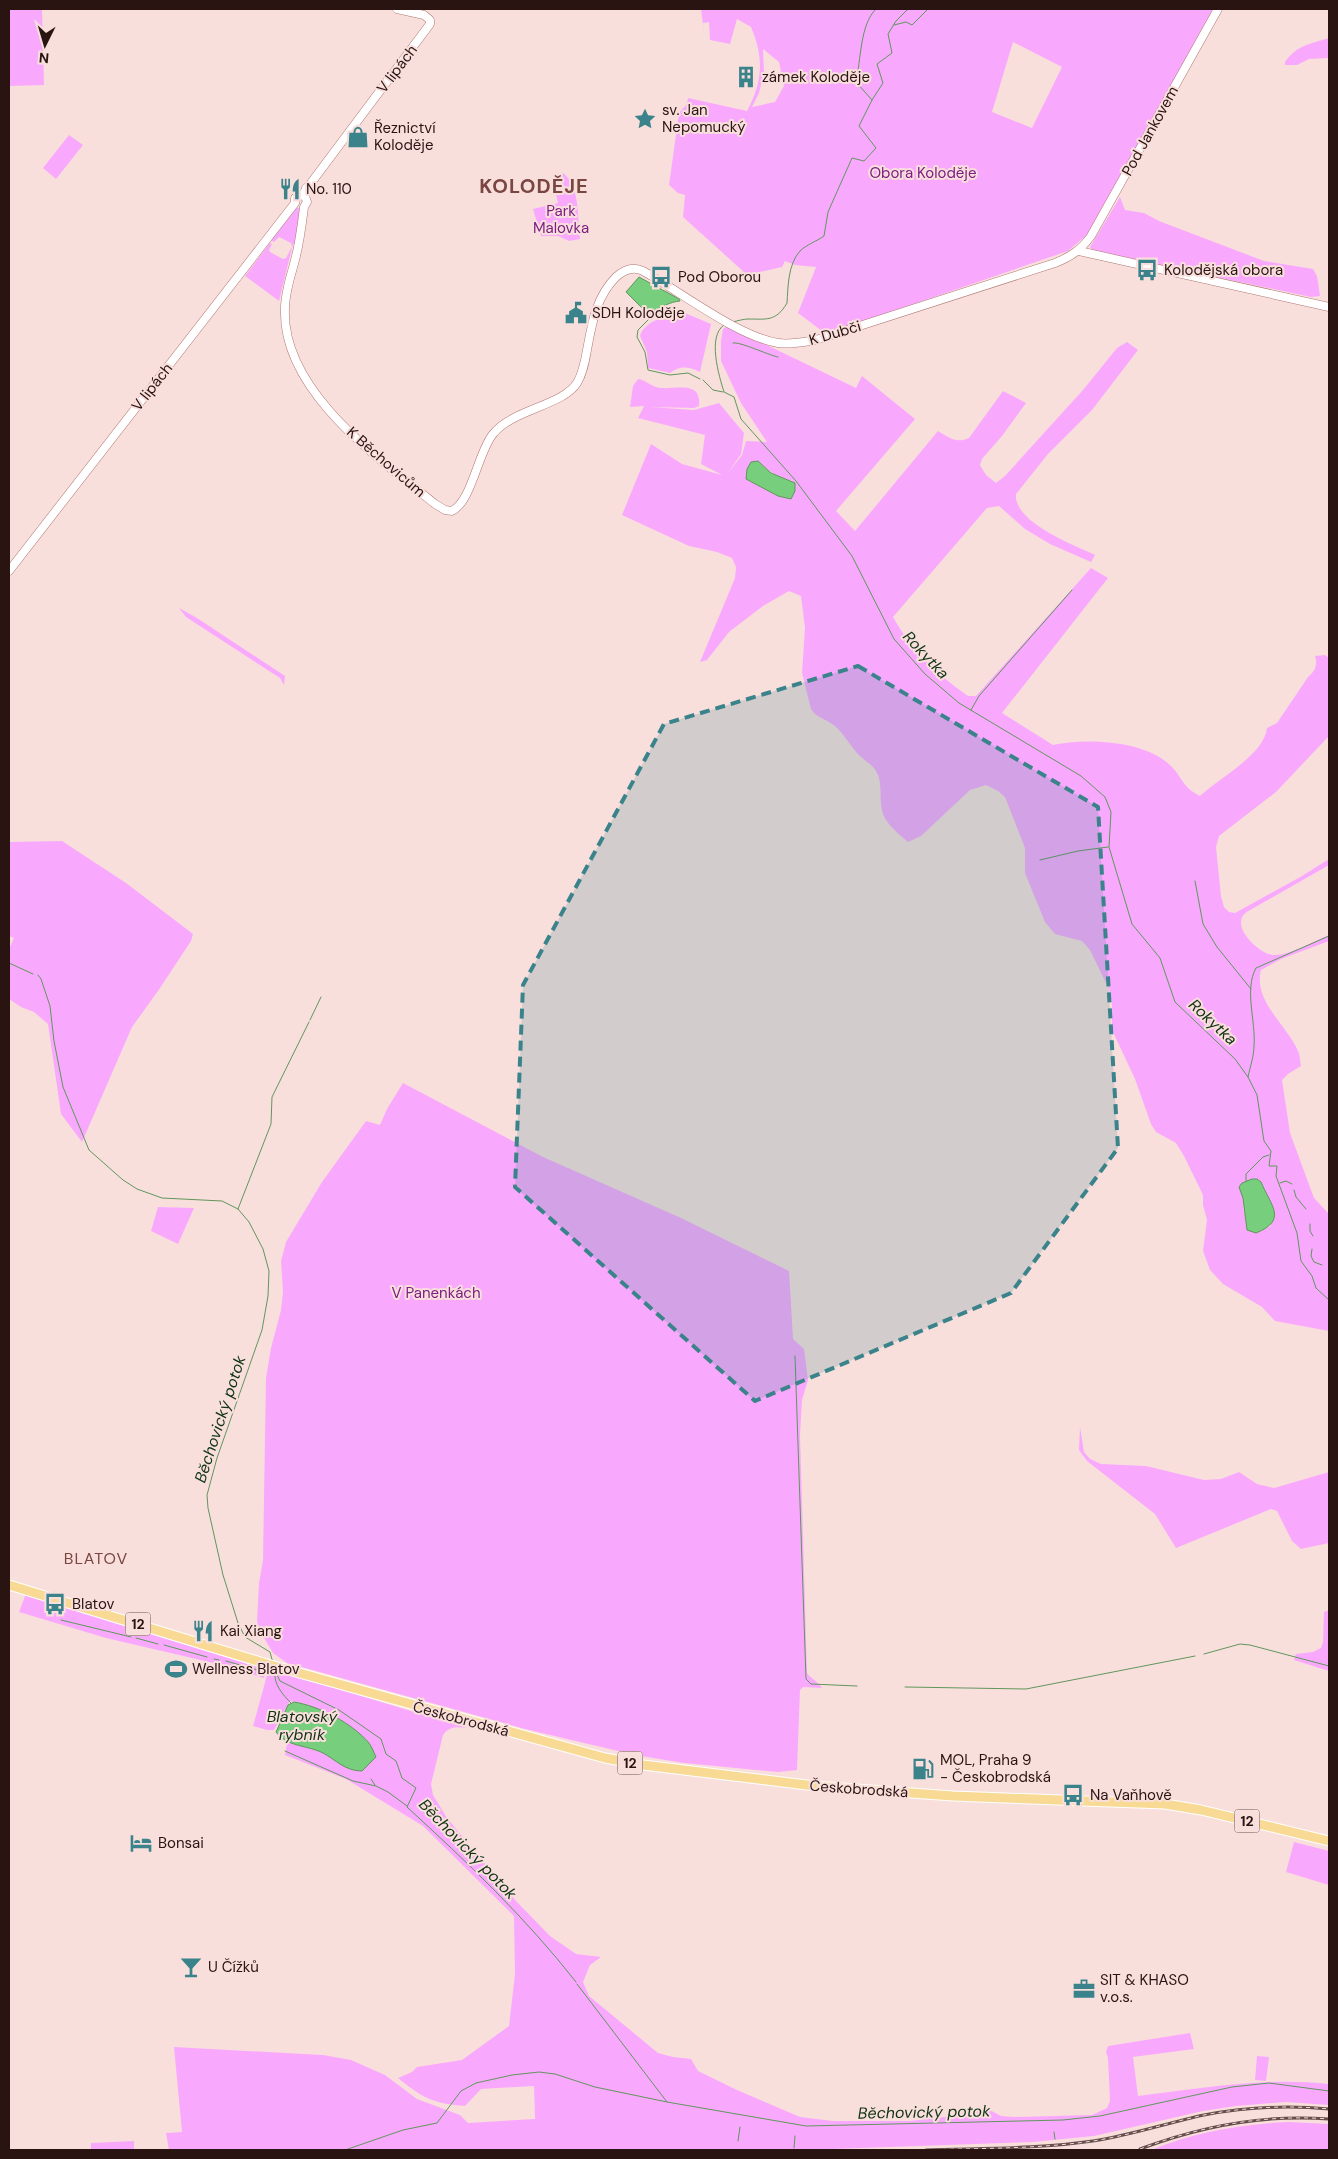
<svg xmlns="http://www.w3.org/2000/svg" width="1338" height="2159" font-family="'DM Sans',sans-serif">
<style>
.green{fill:#f9a9fd;fill-rule:evenodd}
.water{fill:#77ce7c;stroke:#60965c}
.lines{fill:none;stroke-linecap:round;stroke-linejoin:round}
.stream{stroke:#60965c;stroke-width:1}
.secondary-casing{stroke:#b07772;stroke-width:9}
.primary-casing{stroke:#fff;stroke-width:11}
.secondary{stroke:#fff;stroke-width:8}
.primary{stroke:#f8da94;stroke-width:9}
.rail-casing{stroke:#654e4c;stroke-width:3}
.rail{stroke:#f9dfdc;stroke-width:1;stroke-dasharray:4;stroke-linecap:butt}
.marked{fill:#3b838b;fill-opacity:0.2;stroke:#3b838b;stroke-width:4;stroke-dasharray:10 6;stroke-linejoin:round}
.labels{text-anchor:middle;dominant-baseline:central;stroke-width:4;stroke-linejoin:round;paint-order:stroke}
.shield{fill:#f9dfdc;stroke:#67514f;stroke-width:1}
.shield-label{font-size:14px;font-weight:bold;fill:#291412}
.street-label{font-size:15px;fill:#291412;stroke:#f9dfdc}
.poi-label{font-size:15px;fill:#291412;stroke:#f9dfdc;text-anchor:start}
.park-label{font-size:15px;fill:#7c1d82;stroke:#f9dfdc}
.water-label{font-size:16px;font-style:italic;fill:#0f3313;stroke:#f9dfdc}
.neighbourhood-label{font-size:16px;letter-spacing:1px;fill:#7a4642;stroke:#f9dfdc}
.district-label{font-size:20px;font-weight:bold;letter-spacing:1px;fill:#7a4642;stroke:#f9dfdc}
</style>
<rect width="100%" height="100%" fill="#f9dfdc"/>
<g class="green">
<polygon points="13,9 42,9 44,85 9,86 9,10"/>
<path d="M701,9H1213L1089,233L1068,251L826,334L798,313L816,267L795,265L785,261L782,267L750,274L745,273L683,217L685,195L678,193L669,185L679,113L687,104L688,98L747,111C763,81 764,58 751,27L737,19L730,44L710,40L709,22L703,23L705,40ZM1013,42L1062,67L1032,128L992,112ZM763,49L779,62L784,86L775,102L752,107L759,93L764,71Z"/>
<path d="M1329,38V58L1309,59L1297,65H1285V62C1297,45 1310,44 1329,38Z"/>
<polygon points="69,135 83,145 56,179 43,168"/>
<path d="M563,173C581,187 577,219 580,239L569,241L558,236H541L533,209L558,203L553,179L559,178Z"/>
<polygon points="1120,197 1125,210 1144,213 1159,221 1264,261 1313,269 1317,276 1320,296 1311,297 1093,251 1090,247"/>
<polygon points="297,207 300,209 295,244 293,244 279,301 245,276 270,243 272,244 269,250 270,252 283,259 286,258 292,247 291,243 279,237 274,242 271,240"/>
<path d="M680,311L711,324L700,372C689,367 681,365 670,373L648,368L647,352L640,336C644,321 667,316 680,311Z"/>
<path d="M727,326L856,388L862,376L915,419L836,511L855,531L938,431C948,437 956,444 969,438L1003,391L1026,403L1002,436L982,459L980,465L986,475L996,483L1005,476L1083,390L1117,348L1127,342L1138,350L1092,410L1048,454L1016,494C1013,522 1074,545 1095,555L1091,562L1050,544L1025,529L999,506L987,508L893,617C912,651 937,674 968,696H976L1091,568L1108,578L1002,713L1053,745C1086,738 1145,740 1171,766C1183,778 1182,787 1200,796C1219,778 1264,755 1267,728L1277,723L1308,677C1315,671 1318,665 1315,656L1325,655L1329,658V736L1276,792L1219,836L1216,847L1221,896L1224,907L1229,912L1235,913L1302,876L1329,859V865L1252,909C1246,912 1241,915 1241,923C1241,936 1263,956 1275,955C1290,955 1314,941 1329,935V941L1281,959L1261,970C1253,1001 1287,1025 1298,1051C1300,1055 1300,1061 1301,1066L1288,1074L1282,1080L1290,1133L1314,1198L1329,1214V1331L1275,1321L1262,1307L1223,1284L1210,1270L1203,1251L1207,1220L1203,1205V1195L1184,1156L1176,1143L1156,1132L1151,1124L1135,1079L1112,1030V1005L1109,989L1090,950L1082,941L1055,934L1045,922L1025,873V848L1005,797L998,791L986,785L970,790L921,836L908,842C899,834 884,823 882,810C879,797 883,782 876,771C872,764 863,760 857,753C849,744 844,734 835,726C827,719 816,718 811,709L802,673L805,628L801,596L789,591L763,606L729,632L707,660L700,662L735,578L736,567L732,558L717,552L689,546L622,515L651,444L682,464L722,475L701,464L705,435L638,418L644,406L630,407L633,386L638,379C646,380 649,385 656,387C671,392 702,377 699,406L694,408L651,407L694,410L719,403L744,433L741,454L728,473L742,455L746,441L767,442L741,403L721,361V341L723,329ZM758,461C768,470 779,480 793,481L778,496ZM1243,1198L1271,1226L1256,1233L1244,1212Z"/>
<polygon points="179,608 197,618 285,676 284,685 280,678 186,617"/>
<polygon points="62,841 126,883 193,934 191,941 158,991 132,1027 82,1142 61,1114 48,1024 34,1012 21,1007 9,999 9,949 14,938 9,936 9,842"/>
<path d="M403,1083L543,1157L681,1218L789,1271L793,1339L804,1349L808,1380L802,1400L800,1435L807,1673C811,1679 819,1682 822,1688L803,1687L800,1690L797,1770L778,1772L684,1763L635,1755L525,1729L287,1663L273,1653L261,1633L257,1621L259,1583L263,1560L266,1378L271,1348L281,1310L283,1292L281,1261L286,1242L322,1182L366,1121L380,1125L387,1109Z"/>
<polygon points="158,1207 194,1208 178,1244 151,1231"/>
<polygon points="1080,1427 1084,1452 1090,1459 1101,1464 1146,1466 1204,1480 1221,1479 1239,1472 1257,1484 1274,1488 1329,1472 1329,1543 1301,1549 1292,1541 1277,1511 1271,1509 1176,1548 1155,1514 1087,1461 1079,1450"/>
<polygon points="27,1591 267,1664 264,1678 222,1665 106,1638 19,1612"/>
<polygon points="1329,1610 1329,1671 1294,1660 1296,1654 1313,1652 1321,1648 1323,1642 1324,1612"/>
<path d="M269,1668L467,1728C457,1727 450,1726 443,1735L431,1784L433,1795L447,1818L516,1901L550,1936L576,1954L601,1957L590,1965L583,1982L589,1996L658,2053L673,2057L691,2059L698,2071L737,2090L800,2117L833,2121H910L953,2116L977,2108H986L1001,2116L1013,2117L1092,2115L1107,2108L1110,2101L1108,2058L1106,2052L1108,2046L1190,2033L1194,2049L1133,2057L1138,2096C1201,2088 1266,2077 1329,2084V2105L1286,2102L1236,2106L1203,2111L1094,2136L1033,2142L805,2150H169L166,2133L182,2132L174,2047L323,2055L351,2060L385,2075L417,2099L460,2115L468,2123L535,2119L534,2086L481,2089L465,2106C434,2104 421,2097 398,2078L412,2072L417,2067L462,2060L509,2026L515,1974L514,1916L423,1826L346,1779L285,1755L287,1744L290,1743L322,1752L338,1763L352,1728L305,1704L290,1701L274,1730H267L253,1726Z"/>
<polygon points="1294,1842 1329,1851 1329,1885 1286,1872"/>
<polygon points="1257,2056 1269,2057 1266,2081 1255,2080"/>
<path d="M1289,2122L1329,2124V2150H1151C1195,2132 1241,2124 1289,2122Z"/>
<polygon points="134,2141 134,2150 91,2150 91,2143"/>
</g>
<g class="water">
<path d="M639,277L679,299L680,301C670,302 661,307 652,312L651,309L645,311L626,292Z"/>
<polygon points="758,461 771,473 795,483 795,491 791,499 778,496 746,479 747,469 751,462"/>
<path d="M1252,1179H1257L1261,1182C1271,1206 1288,1220 1256,1233L1247,1230L1243,1198L1239,1187L1242,1183Z"/>
<path d="M294,1702C319,1706 352,1723 369,1743C372,1747 374,1753 376,1757L362,1771C345,1771 336,1760 323,1753C307,1745 287,1747 276,1732L288,1705Z"/>
</g>
<g class="lines">
<g class="stream">
<polyline points="894,25 906,22 912,25 928,9"/>
<path d="M872,100L856,82C861,60 860,24 876,9"/>
<polyline points="652,312 649,319 638,330 637,337 645,352 648,370 670,375 688,373 700,379"/>
<path d="M732,322C738,321 743,319 748,319C766,319 776,322 787,303C788,287 788,264 800,251C806,245 817,241 824,236L828,212L852,158L864,161L876,148L859,126L872,100L883,83L877,64L892,53L888,34L896,21L908,9"/>
<path d="M724,325C707,336 719,376 724,392L734,397L741,419L796,481L852,556L894,639L925,674L959,703L1081,776L1105,797L1111,812L1109,847L1132,924L1160,958L1175,1002L1235,1059L1248,1077L1257,1095L1264,1141L1271,1151L1269,1166H1277L1276,1176L1297,1233L1301,1261L1312,1276L1316,1288L1329,1300"/>
<path d="M733,343C739,341 768,355 778,357"/>
<polyline points="703,380 713,390 723,392"/>
<polyline points="971,710 979,696 1072,590"/>
<polyline points="1040,860 1078,851 1108,847"/>
<polyline points="1195,881 1203,924 1217,947 1251,989"/>
<polyline points="9,963 33,974"/>
<polyline points="38,975 41,979 50,1006 54,1041 63,1087 89,1150 123,1180 137,1189 162,1198 222,1201 238,1209 249,1222 263,1249 269,1271 268,1296 262,1330 217,1458 207,1495 208,1508 223,1575 238,1623 245,1637 270,1652 273,1663"/>
<polyline points="310,1020 321,997"/>
<path d="M1248,1077C1250,1067 1254,1056 1254,1046C1256,1021 1244,990 1256,968L1329,936"/>
<polyline points="1246,1181 1246,1174 1263,1157 1269,1155"/>
<polyline points="1280,1183 1286,1181 1292,1184"/>
<polyline points="1294,1190 1296,1197 1306,1209"/>
<polyline points="238,1209 271,1124 272,1097 309,1022"/>
<polyline points="1310,1224 1310,1231 1313,1236"/>
<polyline points="1312,1249 1311,1256 1314,1262 1322,1265"/>
<polyline points="795,1356 806,1679 811,1684 857,1686"/>
<polyline points="61,1620 131,1637"/>
<polyline points="136,1638 158,1644"/>
<polyline points="164,1645 207,1657"/>
<polyline points="1204,1654 1240,1644 1250,1645 1329,1666"/>
<polyline points="214,1659 219,1660"/>
<polyline points="226,1661 261,1671"/>
<path d="M275,1671L280,1681L339,1710L381,1739L386,1754L396,1761L402,1778L416,1788L407,1807C467,1862 526,1918 576,1982"/>
<path d="M275,1671C273,1684 283,1695 291,1703"/>
<polyline points="905,1687 1026,1689 1195,1656"/>
<polyline points="285,1751 353,1781 376,1786 388,1792 407,1806"/>
<polyline points="371,1779 375,1785"/>
<polyline points="577,1984 667,2102 806,2126 1063,2120 1100,2116 1232,2087 1269,2083 1329,2091"/>
<polyline points="1054,2132 1055,2139"/>
<polyline points="738,2141 740,2127"/>
<polyline points="794,2148 795,2136"/>
<polyline points="287,2150 300,2150"/>
<polyline points="345,2150 403,2130 437,2123 461,2091 476,2083 512,2075 539,2072 555,2074 595,2087 667,2102"/>
</g>
<g class="secondary-casing">
<g id="secondary">
<path d="M306,188L305,196L307,202L304,207C302,223 300,240 296,256C292,273 285,291 285,308C281,390 378,458 435,504L445,510L452,511C472,501 478,452 493,434C513,409 562,406 577,383C583,373 585,362 587,350C592,323 596,297 616,277C624,270 633,266 643,271C681,292 737,336 778,343C790,345 804,342 816,340L1055,263C1070,257 1081,250 1091,236L1218,9"/>
<polyline points="1079,251 1329,307"/>
<polyline points="9,571 295,203 295,198 302,195 430,24 430,20 424,15 397,9"/>
</g>
</g>
<g class="primary-casing">
<polyline id="primary" points="9,1585 267,1664 605,1758 643,1765 815,1786 953,1796 1165,1804 1201,1810 1329,1841"/>
</g>
<use href="#secondary" class="secondary"/>
<use href="#primary" class="primary"/>
<g class="rail-casing">
<g id="rail">
<path d="M1140,2149C1201,2126 1264,2114 1329,2119"/>
<path d="M926,2150C982,2148 1038,2149 1093,2141C1131,2135 1167,2123 1204,2115C1246,2107 1287,2105 1329,2109"/>
</g>
</g>
<use href="#rail" class="rail"/>
</g>
<path class="marked" d="M858,666L1098,807L1118,1148L1011,1293L755,1401L515,1187L523,985L664,724Z"/>
<defs>
<g id="building-bare" transform="scale(1.725)"><path d="M-4-6H4V6H1V3H-1V6H-4ZM-2.5-4.3h1.7v1.8h-1.7ZM.8-4.3h1.7v1.8H.8ZM-2.5-1h1.7V.8h-1.7ZM.8-1h1.7V.8H.8Z" fill="#3b838b" stroke="#f9dfdc" stroke-width="2.5" paint-order="stroke"/></g>
<g id="sight-bare" transform="scale(1.725)"><path d="M0-6L1.8-2.2L6-1.7L2.9 1.2L3.7 5.4L0 3.3L-3.7 5.4L-2.9 1.2L-6-1.7L-1.8-2.2Z" fill="#3b838b" stroke="#f9dfdc" stroke-width="2.5" paint-order="stroke"/></g>
<g id="shop-bare" transform="scale(1.725)"><path d="M-5-2.5h2.3a2.7 3.5 0 0 1 5.4 0H5L5.5 6h-11ZM-1.5-2.5h3a1.5 2.3 0 0 0-3 0Z" fill="#3b838b" stroke="#f9dfdc" stroke-width="2.5" paint-order="stroke"/></g>
<g id="restaurant-bare" transform="scale(1.725)"><path d="M-5-6h1v4h1v-4h1v4h1v-4h1v5L-1.5 .5V6h-2V.5L-5-1ZM5-6V6H3V1.5H1.5Q1.5-4 5-6Z" fill="#3b838b" stroke="#f9dfdc" stroke-width="2.5" paint-order="stroke"/></g>
<g id="bus-bare" transform="scale(1.725)"><path d="M-5-6H5V4H4V6H2V4H-2V6H-4V4H-5ZM-3.5-4V0h7V-4ZM-3.5 1.2v1.5H-2V1.2ZM2 1.2v1.5H3.5V1.2Z" fill="#3b838b" stroke="#f9dfdc" stroke-width="2.5" paint-order="stroke"/></g>
<g id="civic-bare" transform="scale(1.725)"><path d="M-.6-6.5H3V-4.5H.6V-3L4-1V1h2V6H-6V1h2V-1L-.6-3ZM-1.2 2.5V6h2.4V2.5Z" fill="#3b838b" stroke="#f9dfdc" stroke-width="2.5" paint-order="stroke"/></g>
<g id="stadium-bare" transform="scale(1.725)"><path d="M0-5a6.5 5 0 1 0 0 10a6.5 5 0 1 0 0-10ZM-3.5-1.8h7v3.6h-7Z" fill="#3b838b" stroke="#f9dfdc" stroke-width="2.5" paint-order="stroke"/></g>
<g id="fuel-bare" transform="scale(1.725)"><path d="M-5.5-6h7V0h2V4h1.3V-2.5L3-4.5l.8-.8L6-3V5H2.5V1h-1V6h-7ZM-4.2-4.7v3.2H.2V-4.7Z" fill="#3b838b" stroke="#f9dfdc" stroke-width="2.5" paint-order="stroke"/></g>
<g id="hotel-bare" transform="scale(1.725)"><path d="M-6-4.5h1.5V1H6V5H4.5V3h-9V5H-6ZM-4 0a1.8 1.8 0 1 1 3.6 0ZM.5 0V-2.5h3Q6-2.5 6 0Z" fill="#3b838b" stroke="#f9dfdc" stroke-width="2.5" paint-order="stroke"/></g>
<g id="bar-bare" transform="scale(1.725)"><path d="M-6-5H6L.8 .8V4.5H3.5V6h-7V4.5H-.8V.8Z" fill="#3b838b" stroke="#f9dfdc" stroke-width="2.5" paint-order="stroke"/></g>
<g id="office-bare" transform="scale(1.725)"><path d="M-6-3h4V-5.5h4V-3h4V5H-6ZM-1-4.5V-3h2v-1.5ZM-6 0V1H6V0Z" fill="#3b838b" stroke="#f9dfdc" stroke-width="2.5" paint-order="stroke"/></g>
</defs>
<g fill-rule="evenodd">
<use href="#building-bare" x="746" y="77"/>
<use href="#sight-bare" x="645" y="119"/>
<use href="#shop-bare" x="358" y="137"/>
<use href="#restaurant-bare" x="290" y="189"/>
<use href="#bus-bare" x="1147" y="270"/>
<use href="#bus-bare" x="661" y="277"/>
<use href="#civic-bare" x="576" y="313"/>
<use href="#bus-bare" x="55" y="1604"/>
<use href="#restaurant-bare" x="203" y="1631"/>
<use href="#stadium-bare" x="176" y="1669"/>
<use href="#fuel-bare" x="923" y="1769"/>
<use href="#bus-bare" x="1073" y="1795"/>
<use href="#hotel-bare" x="141" y="1843"/>
<use href="#bar-bare" x="191" y="1967"/>
<use href="#office-bare" x="1084" y="1989"/>
</g>
<g class="labels">
<g class="shield">
<rect x="125.5" y="1612.5" width="25" height="23" rx="4"/>
<rect x="617.5" y="1751.5" width="25" height="23" rx="4"/>
<rect x="1234.5" y="1809.5" width="25" height="23" rx="4"/>
</g>
<g class="shield-label">
<text x="138" y="1624">12</text>
<text x="630" y="1763">12</text>
<text x="1247" y="1821">12</text>
</g>
<g class="street-label">
<text transform="translate(397 69) rotate(-53)">V lipách</text>
<text transform="translate(1150 131) rotate(-61)">Pod Jankovem</text>
<text transform="translate(835 333) rotate(-16)">K Dubči</text>
<text transform="translate(152 387) rotate(-52)">V lipách</text>
<text transform="translate(386 462) rotate(41)">K Běchovicům</text>
<text transform="translate(461 1719) rotate(15)">Českobrodská</text>
<text transform="translate(859 1789) rotate(4)">Českobrodská</text>
</g>
<g class="poi-label">
<text x="762" y="77">zámek Koloděje</text>
<text x="662" y="110">sv. Jan<tspan x="662" dy="17">Nepomucký</tspan></text>
<text x="374" y="128">Řeznictví<tspan x="374" dy="17">Koloděje</tspan></text>
<text x="306" y="189">No. 110</text>
<text x="1164" y="270">Kolodějská obora</text>
<text x="678" y="277">Pod Oborou</text>
<text x="592" y="313">SDH Koloděje</text>
<text x="72" y="1604">Blatov</text>
<text x="220" y="1631">Kai Xiang</text>
<text x="192" y="1669">Wellness Blatov</text>
<text x="940" y="1760">MOL, Praha 9<tspan x="940" dy="17">- Českobrodská</tspan></text>
<text x="1090" y="1795">Na Vaňhově</text>
<text x="158" y="1843">Bonsai</text>
<text x="208" y="1967">U Čížků</text>
<text x="1100" y="1980">SIT &amp; KHASO<tspan x="1100" dy="17">v.o.s.</tspan></text>
</g>
<g class="park-label">
<text x="923" y="173">Obora Koloděje</text>
<text x="561" y="211">Park<tspan x="561" dy="17">Malovka</tspan></text>
<text x="436" y="1293">V Panenkách</text>
</g>
<g class="water-label">
<text transform="translate(926 655) rotate(47)">Rokytka</text>
<text transform="translate(1213 1022) rotate(43)">Rokytka</text>
<text transform="translate(220 1419) rotate(-72)">Běchovický potok</text>
<text x="302" y="1716">Blatovský<tspan x="302" dy="18">rybník</tspan></text>
<text transform="translate(468 1849) rotate(46)">Běchovický potok</text>
<text transform="translate(924 2112) rotate(-1)">Běchovický potok</text>
</g>
<g class="neighbourhood-label">
<text x="96" y="1558">BLATOV</text>
</g>
<g class="district-label">
<text x="534" y="186">KOLODĚJE</text>
</g>
</g>
<rect width="1338" height="2159" fill="none" stroke="#291412" stroke-width="20"/>
<g transform="translate(45 45) rotate(185)" stroke="#f9dfdc" stroke-width="4" paint-order="stroke">
<path d="M0-4L9 19L0 12L-9 19Z" fill="#291412"/>
<text y="-8" font-size="14" font-weight="bold" text-anchor="middle" fill="#291412">N</text>
</g>
</svg>
